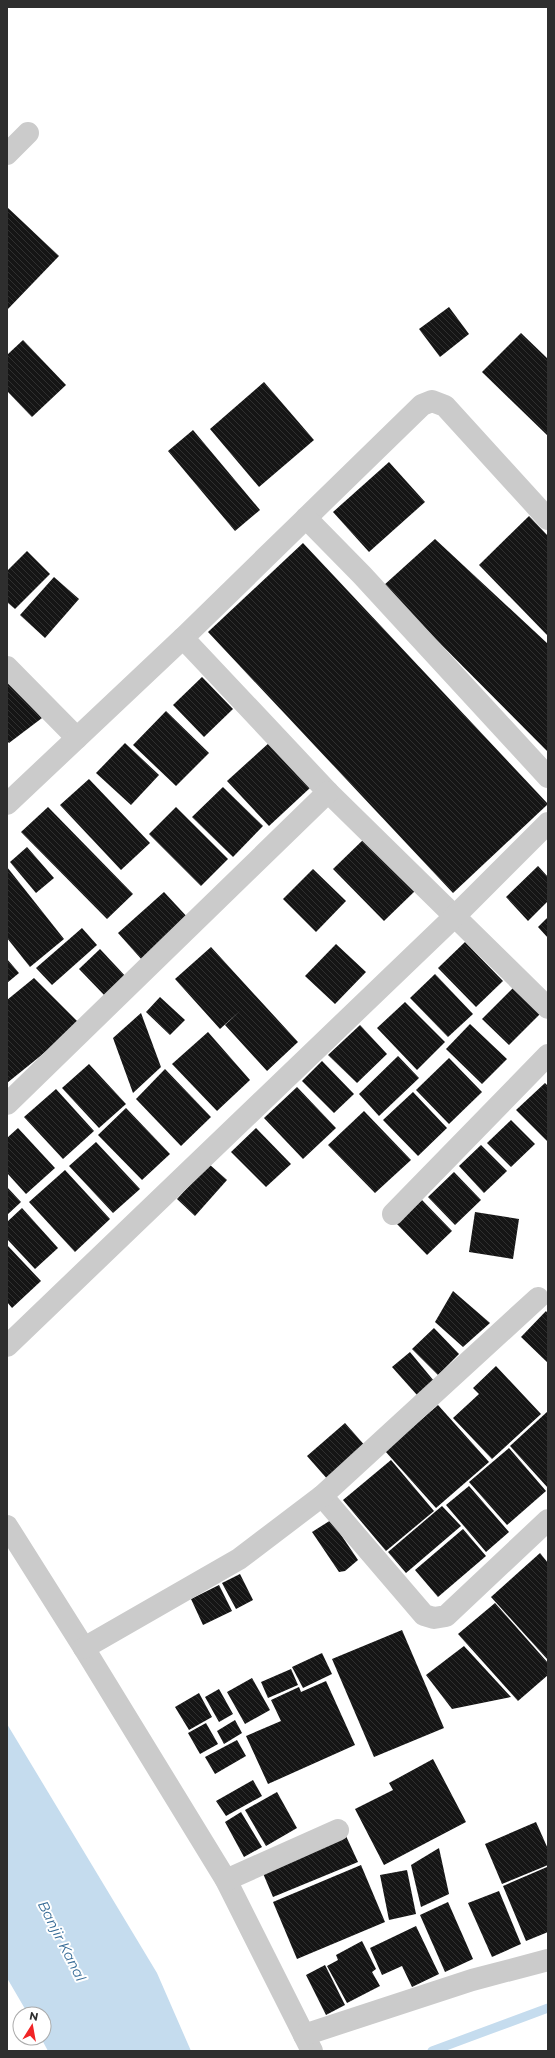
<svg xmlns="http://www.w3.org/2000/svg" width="555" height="2058" font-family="Montserrat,sans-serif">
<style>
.water{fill:#c5dcee}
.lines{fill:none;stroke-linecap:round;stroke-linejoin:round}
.stream{stroke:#c5dcee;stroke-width:9}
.building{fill:url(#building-back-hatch)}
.street{stroke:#cbcbcb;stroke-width:22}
.labels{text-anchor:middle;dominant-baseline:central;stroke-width:4;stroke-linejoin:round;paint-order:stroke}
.water-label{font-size:14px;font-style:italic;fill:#366b96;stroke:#fff}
</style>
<defs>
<pattern id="building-back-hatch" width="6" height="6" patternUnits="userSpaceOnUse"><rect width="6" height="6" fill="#151515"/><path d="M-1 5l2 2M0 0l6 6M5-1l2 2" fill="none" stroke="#2f2f2f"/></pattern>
</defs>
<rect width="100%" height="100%" fill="#fff"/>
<polygon class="water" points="7,1724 157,1973 191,2051 48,2051 41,2038 44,2038 44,2014 28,2014 7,1978"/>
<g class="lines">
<polyline class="stream" points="432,2051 548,2008"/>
</g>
<g class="building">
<polygon points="7,207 59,256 7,310"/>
<polygon points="449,307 469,334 440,357 419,329"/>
<polygon points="521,333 548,359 548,436 482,372"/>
<polygon points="23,340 66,385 32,417 7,391 7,355"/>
<polygon points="264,382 314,440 259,487 210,429"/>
<polygon points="193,430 260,510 235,531 168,451"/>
<polygon points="389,462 425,502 369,552 333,512"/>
<polygon points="529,516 548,536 548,636 479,565"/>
<polygon points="435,539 548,644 548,752 383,586"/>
<polygon points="303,543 548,804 453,893 208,632"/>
<polygon points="27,551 50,574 15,609 7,602 7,571"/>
<polygon points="54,577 79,599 45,638 20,615"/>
<polygon points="202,677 233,709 204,737 173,705"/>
<polygon points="7,678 42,718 9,743 7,741"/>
<polygon points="166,711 209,753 176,786 133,745"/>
<polygon points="270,742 311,787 269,826 227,781"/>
<polygon points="125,743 159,775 131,805 96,773"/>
<polygon points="89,779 150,843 121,870 60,805"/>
<polygon points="223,787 263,826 233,857 192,817"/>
<polygon points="48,807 133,894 107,919 21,832"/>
<polygon points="176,807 228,859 201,886 149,834"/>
<polygon points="366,837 417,889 384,921 333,869"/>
<polygon points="27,847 54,878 36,893 10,862"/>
<polygon points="538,866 548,877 548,901 528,921 506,897"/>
<polygon points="7,867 64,939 30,967 7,938"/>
<polygon points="313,869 346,901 316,932 283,899"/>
<polygon points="164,892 190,920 143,961 118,933"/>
<polygon points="548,917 548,938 538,927"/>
<polygon points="82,928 97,945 52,985 36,968"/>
<polygon points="465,942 503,981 476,1007 438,968"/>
<polygon points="336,944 366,972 335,1004 305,976"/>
<polygon points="211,947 298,1042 267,1071 225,1025 241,1010 220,1029 175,979"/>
<polygon points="100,949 128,979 107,998 79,969"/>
<polygon points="7,959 19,973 7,983"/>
<polygon points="435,974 473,1014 448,1037 410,998"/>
<polygon points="34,978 80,1024 7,1083 7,1000"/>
<polygon points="516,985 543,1011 509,1045 482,1019"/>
<polygon points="160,997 185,1020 170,1035 146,1012"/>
<polygon points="405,1002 445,1042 417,1070 377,1028"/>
<polygon points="141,1013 161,1067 133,1093 113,1038"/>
<polygon points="470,1024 507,1059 482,1084 446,1049"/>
<polygon points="360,1025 387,1054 357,1083 328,1055"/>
<polygon points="208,1032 250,1080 217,1111 172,1064"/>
<polygon points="398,1056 419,1078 379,1116 359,1094"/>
<polygon points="449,1058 482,1092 449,1124 416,1090"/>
<polygon points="322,1061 354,1094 334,1113 302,1081"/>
<polygon points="89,1064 126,1104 99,1128 62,1088"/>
<polygon points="165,1069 211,1117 181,1146 136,1099"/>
<polygon points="545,1083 548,1086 548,1142 516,1110"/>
<polygon points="297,1087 336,1128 303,1159 264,1118"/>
<polygon points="56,1089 94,1131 63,1159 24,1117"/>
<polygon points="413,1092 447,1128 418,1156 383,1120"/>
<polygon points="126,1108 170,1154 142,1180 98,1135"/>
<polygon points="364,1111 411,1160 375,1193 328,1145"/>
<polygon points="511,1120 535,1144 511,1167 487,1143"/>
<polygon points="18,1128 55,1168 26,1194 7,1173 7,1138"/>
<polygon points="256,1128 291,1164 266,1187 231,1152"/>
<polygon points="96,1142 140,1189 113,1213 69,1166"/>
<polygon points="481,1145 507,1171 484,1193 459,1166"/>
<polygon points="209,1164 227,1180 195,1216 177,1199"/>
<polygon points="65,1170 110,1219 75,1252 29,1202"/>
<polygon points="454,1172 481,1200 455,1225 428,1197"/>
<polygon points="7,1187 21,1202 7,1215"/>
<polygon points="422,1200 452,1231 427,1255 397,1224"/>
<polygon points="22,1208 58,1248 35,1269 7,1239 7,1222"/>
<polygon points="475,1212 519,1219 513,1259 469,1252"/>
<polygon points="7,1245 41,1281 12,1308 7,1302"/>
<polygon points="453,1291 490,1323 463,1347 435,1322"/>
<polygon points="546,1311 548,1314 548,1363 521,1337"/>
<polygon points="434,1328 459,1354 438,1375 412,1349"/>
<polygon points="410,1352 434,1381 417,1395 392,1367"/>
<polygon points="496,1366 541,1414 492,1459 453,1418 479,1394 473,1388"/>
<polygon points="438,1405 489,1462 436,1508 385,1451"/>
<polygon points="548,1411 548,1488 510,1446"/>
<polygon points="345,1423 367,1448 329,1481 307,1456"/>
<polygon points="509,1448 546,1491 507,1525 469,1482"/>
<polygon points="391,1460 434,1511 386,1551 343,1500"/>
<polygon points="469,1486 509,1532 486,1552 446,1505"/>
<polygon points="442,1506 461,1526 406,1573 388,1552"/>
<polygon points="331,1520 358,1560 345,1571 339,1572 312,1532"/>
<polygon points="463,1529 486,1556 438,1597 415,1570"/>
<polygon points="540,1553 548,1563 548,1660 491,1597"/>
<polygon points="240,1574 253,1600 236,1609 222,1583"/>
<polygon points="219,1585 232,1611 203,1625 191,1599"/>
<polygon points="495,1603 548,1663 548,1675 518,1701 458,1634"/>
<polygon points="402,1630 444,1728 374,1757 332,1659"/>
<polygon points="464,1646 511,1697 452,1709 426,1675"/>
<polygon points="322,1653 332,1674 303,1688 292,1667"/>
<polygon points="291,1669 298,1685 268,1698 261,1682"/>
<polygon points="252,1678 270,1710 245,1724 227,1692"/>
<polygon points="326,1681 355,1745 268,1784 246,1736 281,1721 271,1700 299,1687 301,1692"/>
<polygon points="219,1689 233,1714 219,1722 205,1697"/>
<polygon points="199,1693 212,1717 189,1730 175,1707"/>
<polygon points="235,1720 242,1733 224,1744 217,1731"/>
<polygon points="206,1723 218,1744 200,1754 188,1733"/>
<polygon points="237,1740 246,1756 215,1774 205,1757"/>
<polygon points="433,1759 466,1822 384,1865 355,1809 393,1790 389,1783"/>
<polygon points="253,1780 262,1796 226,1816 216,1801"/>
<polygon points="277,1792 297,1828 266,1846 245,1810"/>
<polygon points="241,1812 262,1847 244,1857 225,1822"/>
<polygon points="536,1822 548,1849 548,1865 502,1884 485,1844"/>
<polygon points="346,1836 358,1862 273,1897 262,1871"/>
<polygon points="439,1848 449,1894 421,1907 411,1865"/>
<polygon points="361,1865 385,1922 297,1959 273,1902"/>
<polygon points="547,1867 548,1932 526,1941 503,1886"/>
<polygon points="407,1870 416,1914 389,1920 380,1875"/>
<polygon points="499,1891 521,1944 492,1957 468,1903"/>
<polygon points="448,1902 473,1959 445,1972 420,1915"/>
<polygon points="416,1926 439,1974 412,1987 402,1966 382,1975 370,1948"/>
<polygon points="362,1941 376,1969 372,1972 380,1986 347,2003 327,1966 338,1960 336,1955"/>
<polygon points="325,1965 345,2005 326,2015 306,1975"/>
</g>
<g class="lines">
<g class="street">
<polyline points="7,154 28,133"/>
<polyline points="306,518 422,405 432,401 445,406 548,519"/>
<polyline points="183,638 306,518 362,575 548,777"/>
<polyline points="7,667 77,738"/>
<polyline points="7,804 183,638 328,792 548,1008"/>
<polyline points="7,1104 328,792"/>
<polyline points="393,1214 548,1055"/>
<polyline points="7,1346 455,916 548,823"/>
<polyline points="322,1496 424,1615 434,1618 446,1616 548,1520"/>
<polyline points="7,1526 84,1648 226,1880 312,2051"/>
<polyline points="84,1648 239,1559 322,1496 538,1298"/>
<polyline points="226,1880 338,1830"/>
<polyline points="304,2035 472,1980 548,1960"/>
</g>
</g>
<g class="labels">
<g class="water-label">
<text transform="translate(62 1941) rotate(63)">Banjir Kanal</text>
</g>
</g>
<rect width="555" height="2058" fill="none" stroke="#2e2e2e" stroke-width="16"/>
<g transform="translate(32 2026) rotate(11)"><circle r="19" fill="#ffffff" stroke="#ababab"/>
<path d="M0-3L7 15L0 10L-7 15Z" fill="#f12426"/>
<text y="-6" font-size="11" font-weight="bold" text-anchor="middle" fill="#2e2e2e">N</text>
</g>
</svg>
